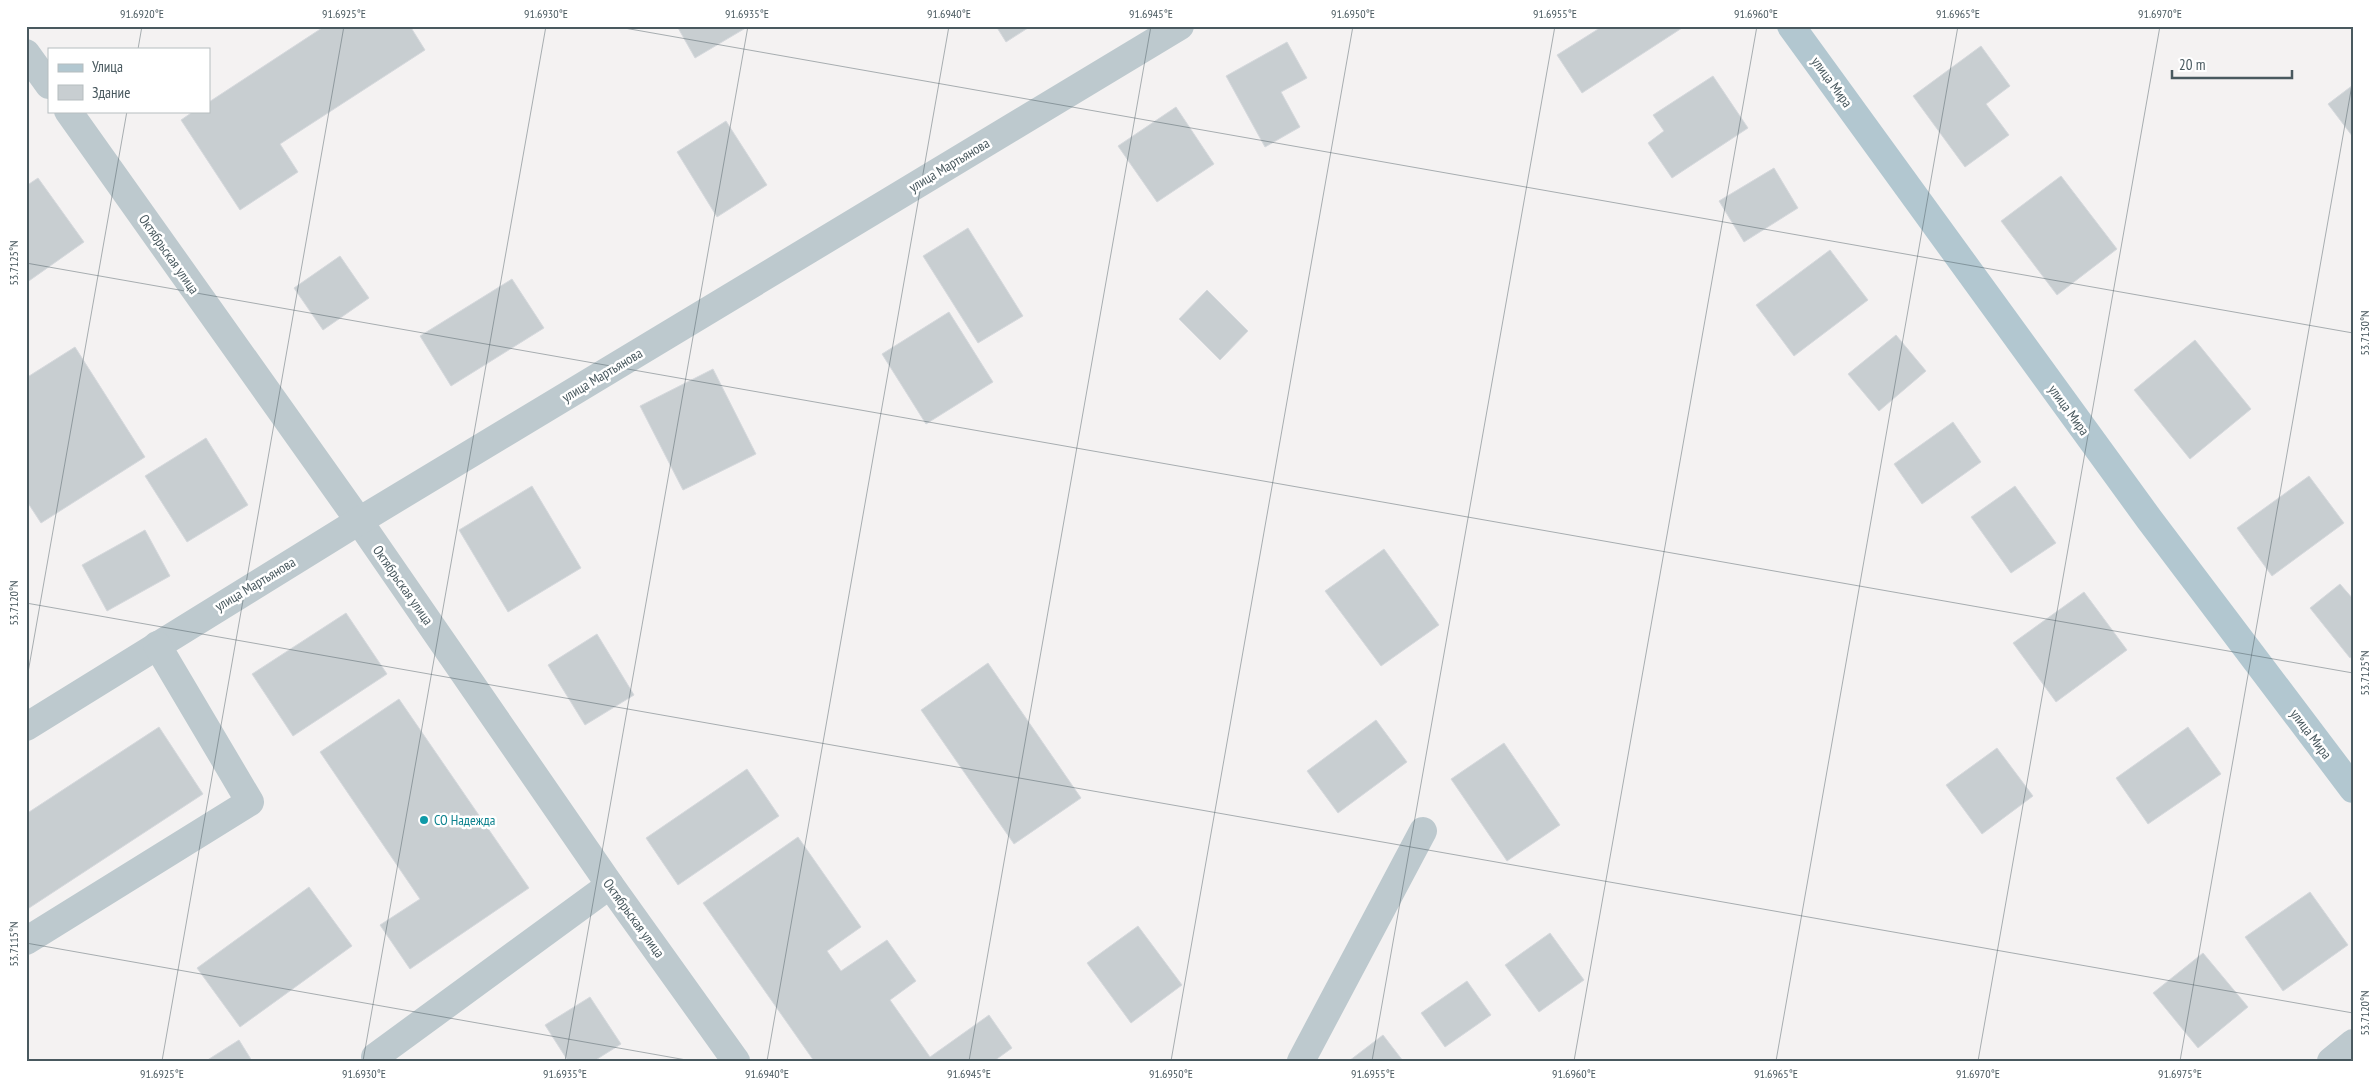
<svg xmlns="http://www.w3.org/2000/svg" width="2379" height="1087" font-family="'PT Sans Narrow',sans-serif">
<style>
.building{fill:#c8ced1;stroke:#d6d9dd}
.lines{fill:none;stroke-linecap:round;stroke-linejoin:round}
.minor{stroke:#bdc9ce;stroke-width:28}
.major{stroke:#b2c7d0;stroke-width:28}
.ticks{fill:none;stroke:#49595f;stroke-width:1;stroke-opacity:0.45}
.culture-dot{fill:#0f9aa8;stroke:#fff;stroke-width:2}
.labels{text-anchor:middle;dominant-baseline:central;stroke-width:5;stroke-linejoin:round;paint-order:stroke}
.street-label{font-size:14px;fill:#49595f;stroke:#fff}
.culture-label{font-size:14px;fill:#0d838f;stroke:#fff;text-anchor:start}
.neatline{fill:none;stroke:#49595f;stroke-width:2}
.ticks-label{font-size:12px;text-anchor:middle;fill:#49595f}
</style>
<rect width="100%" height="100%" fill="#f4f2f2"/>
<g class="building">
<polygon points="325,26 410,26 425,50 280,144 298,172 240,210 181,120 194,111 209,111 209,102"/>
<polygon points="677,26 749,26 695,58"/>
<polygon points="996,26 1031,26 1006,42"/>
<polygon points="1603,26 1685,26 1582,93 1557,55"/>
<polygon points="1287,42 1307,78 1281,92 1300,127 1265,147 1226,76"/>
<polygon points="1981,46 2010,86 1986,104 2009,135 1965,167 1913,96"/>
<polygon points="1713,76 1748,128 1672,178 1648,143 1664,131 1653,115"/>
<polygon points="2353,85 2353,137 2328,104"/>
<polygon points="1176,107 1214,164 1157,202 1118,146"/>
<polygon points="726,121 767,185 717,217 677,152"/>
<polygon points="1774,168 1798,208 1744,242 1719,201"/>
<polygon points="2061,176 2117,249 2057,295 2001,221"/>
<polygon points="38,178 84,242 26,283 26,186"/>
<polygon points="968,228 1023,316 978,343 923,256"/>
<polygon points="1830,250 1868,300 1794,356 1756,305"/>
<polygon points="340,256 369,298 323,330 294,288"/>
<polygon points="512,279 544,328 451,386 420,336"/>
<polygon points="1207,290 1248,331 1220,360 1179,319"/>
<polygon points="949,312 993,382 926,424 882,354"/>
<polygon points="1896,335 1926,371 1879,411 1848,374"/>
<polygon points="2195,340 2251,409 2190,459 2134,390"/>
<polygon points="75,347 145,457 41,523 26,500 26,378"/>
<polygon points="713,369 756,454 683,490 640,406"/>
<polygon points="1953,422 1981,462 1922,504 1894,464"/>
<polygon points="206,438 248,505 187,542 145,476"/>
<polygon points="2309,476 2344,523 2272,576 2237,528"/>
<polygon points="532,486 581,568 508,612 459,530"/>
<polygon points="2015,486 2056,543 2011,573 1971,517"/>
<polygon points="145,530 170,576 107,611 82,565"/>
<polygon points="1384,549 1439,625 1381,666 1325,591"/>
<polygon points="2340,584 2353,599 2353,656 2350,658 2310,608"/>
<polygon points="2084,592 2127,650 2056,702 2013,643"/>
<polygon points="346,613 387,674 293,736 252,674"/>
<polygon points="597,634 634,695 585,725 548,665"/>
<polygon points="988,663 1081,798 1014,844 921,710"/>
<polygon points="399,699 529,888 410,969 380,925 420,899 320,752"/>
<polygon points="1376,720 1407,762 1338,813 1307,771"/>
<polygon points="159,727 203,794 26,910 26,814"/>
<polygon points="2188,727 2221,774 2148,824 2116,778"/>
<polygon points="1504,743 1560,825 1507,861 1451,779"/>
<polygon points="1997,748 2033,796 1982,834 1946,785"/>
<polygon points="747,769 779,816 678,885 646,838"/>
<polygon points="798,837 861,927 827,951 841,971 887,940 916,981 890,1000 930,1057 989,1015 1012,1048 994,1061 814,1061 703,903"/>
<polygon points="309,887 352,946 240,1027 197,968"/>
<polygon points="2310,892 2348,945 2283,991 2245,937"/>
<polygon points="1138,926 1182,985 1131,1023 1087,963"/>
<polygon points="1550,933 1584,980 1539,1012 1505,965"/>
<polygon points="2203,953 2248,1007 2198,1048 2153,993"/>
<polygon points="1467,981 1491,1015 1445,1047 1421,1013"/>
<polygon points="590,997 621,1044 594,1061 568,1061 545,1025"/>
<polygon points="1383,1035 1403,1061 1349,1061"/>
<polygon points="239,1040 252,1061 206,1061"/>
</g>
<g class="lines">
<g class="minor">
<polyline points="26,53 49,85"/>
<polyline points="68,111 359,521 610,885 736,1061"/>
<polyline points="26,727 359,521 1180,26"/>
<polyline points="26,941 250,802 157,645"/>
<polyline points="375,1057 610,885"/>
<polyline points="1301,1061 1423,831"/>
<polyline points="2331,1061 2353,1043"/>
</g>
<polyline class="major" points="1791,26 2149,519 2353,789"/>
</g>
<path class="ticks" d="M613,26L2353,333M138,49L142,26M26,263L2353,673M26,603L2353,1013M26,684L127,111M26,943L692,1061M162,1061L344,26M363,1061L546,26M565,1061L748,26M767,1061L949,26M969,1061L1151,26M1171,1061L1353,26M1372,1061L1555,26M1574,1061L1757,26M1776,1061L1958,26M1978,1061L2160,26M2180,1061L2353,79"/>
<circle class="culture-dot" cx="424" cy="820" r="5"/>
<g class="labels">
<g class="street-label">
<text transform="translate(1832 82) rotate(54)">улица Мира</text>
<text transform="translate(949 165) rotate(-31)">улица Мартьянова</text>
<text transform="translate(169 254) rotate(55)">Октябрьская улица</text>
<text transform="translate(602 375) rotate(-31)">улица Мартьянова</text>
<text transform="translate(2069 410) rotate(54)">улица Мира</text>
<text transform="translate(255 584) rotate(-31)">улица Мартьянова</text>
<text transform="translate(403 585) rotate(55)">Октябрьская улица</text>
<text transform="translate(2311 734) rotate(53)">улица Мира</text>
<text transform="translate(634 918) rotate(54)">Октябрьская улица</text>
</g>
<g class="culture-label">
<text x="434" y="820">СО Надежда</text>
</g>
</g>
<rect width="2379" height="1087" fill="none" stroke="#ffffff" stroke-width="55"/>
<rect x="48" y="48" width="162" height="65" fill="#ffffff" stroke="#b6bdbf"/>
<rect x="58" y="64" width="25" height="8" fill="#b2c7d0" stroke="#b6bdbf"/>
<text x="92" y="72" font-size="15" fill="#49595f">Улица</text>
<rect x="58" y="85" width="25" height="15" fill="#c8ced1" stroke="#b6bdbf"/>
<text x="92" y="98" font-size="15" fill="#49595f">Здание</text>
<path d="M2172 70v8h120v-8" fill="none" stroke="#49595f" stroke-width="2.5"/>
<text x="2179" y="70" font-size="15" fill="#49595f" stroke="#ffffff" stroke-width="4" paint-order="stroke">20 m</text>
<rect x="28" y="28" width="2324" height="1032" class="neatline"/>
<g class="ticks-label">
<text x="142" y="18">91.6920°E</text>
<text x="344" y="18">91.6925°E</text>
<text x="546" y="18">91.6930°E</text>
<text x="747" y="18">91.6935°E</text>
<text x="949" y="18">91.6940°E</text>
<text x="1151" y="18">91.6945°E</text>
<text x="1353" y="18">91.6950°E</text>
<text x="1555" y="18">91.6955°E</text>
<text x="1756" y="18">91.6960°E</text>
<text x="1958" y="18">91.6965°E</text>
<text x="2160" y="18">91.6970°E</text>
<text transform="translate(14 263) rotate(-90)" y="4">53.7125°N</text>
<text transform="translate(2365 333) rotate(-90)" y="4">53.7130°N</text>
<text transform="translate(14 603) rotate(-90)" y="4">53.7120°N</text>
<text transform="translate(2365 673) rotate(-90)" y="4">53.7125°N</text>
<text transform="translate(14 944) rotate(-90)" y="4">53.7115°N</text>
<text transform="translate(2365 1013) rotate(-90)" y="4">53.7120°N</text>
<text x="162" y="1078">91.6925°E</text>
<text x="364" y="1078">91.6930°E</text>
<text x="565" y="1078">91.6935°E</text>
<text x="767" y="1078">91.6940°E</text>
<text x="969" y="1078">91.6945°E</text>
<text x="1171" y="1078">91.6950°E</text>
<text x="1373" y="1078">91.6955°E</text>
<text x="1574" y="1078">91.6960°E</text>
<text x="1776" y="1078">91.6965°E</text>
<text x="1978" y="1078">91.6970°E</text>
<text x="2180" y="1078">91.6975°E</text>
</g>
</svg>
